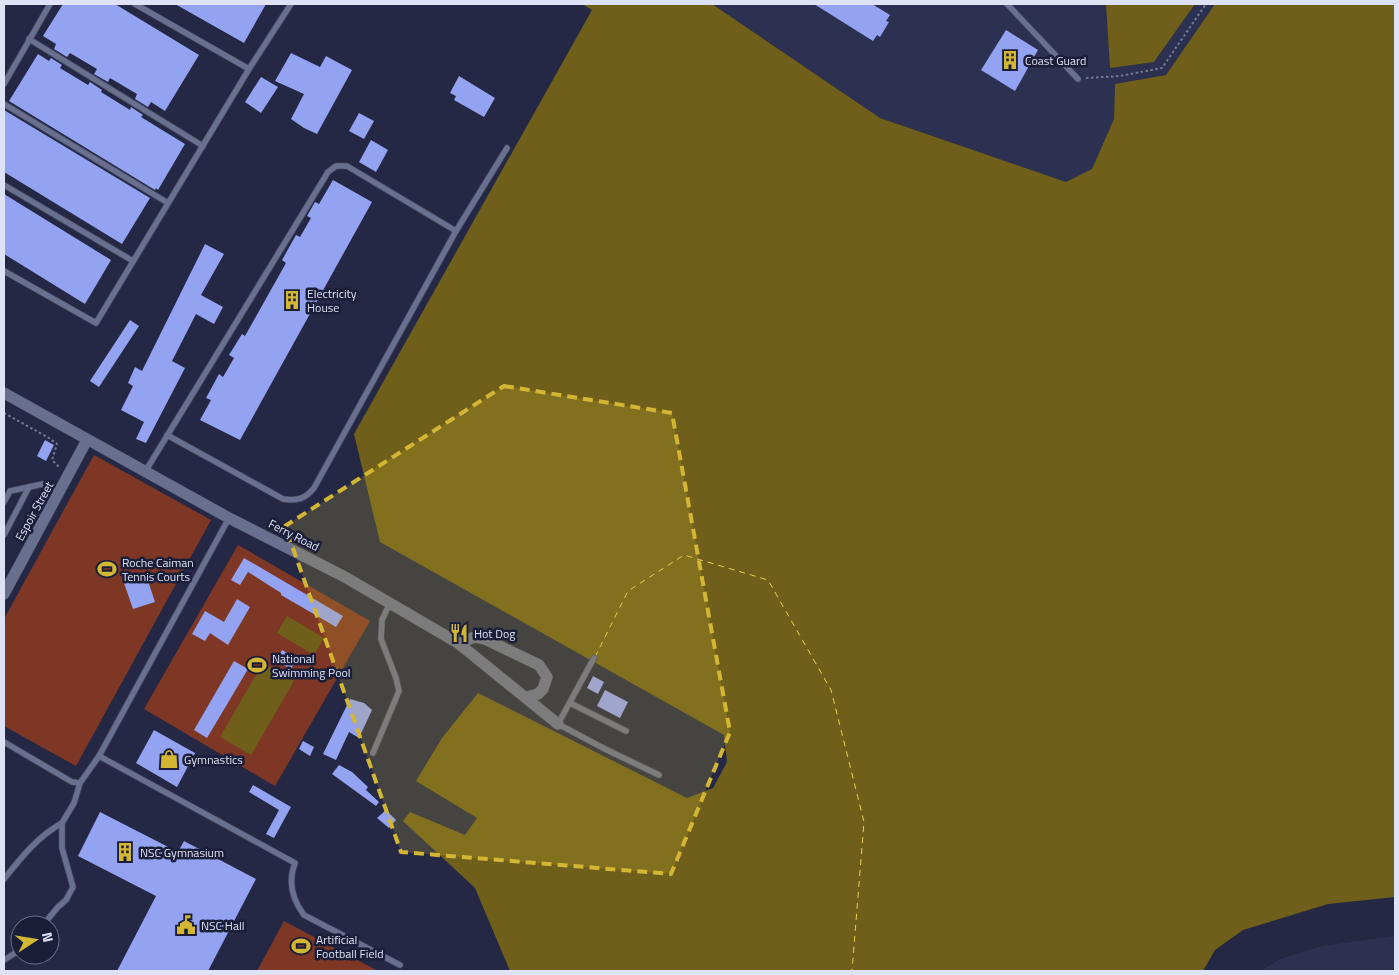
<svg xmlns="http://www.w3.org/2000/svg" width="1399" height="975" font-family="'Titillium Web',sans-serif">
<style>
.built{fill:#2c3152}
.green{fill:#7f3725}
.water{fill:#6f5f1a}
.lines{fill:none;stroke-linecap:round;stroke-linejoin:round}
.ferry{stroke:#ebce56;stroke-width:1;stroke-dasharray:6 5;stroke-linecap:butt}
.building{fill:#94a2f2}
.service-casing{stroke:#3f425a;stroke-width:7}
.minor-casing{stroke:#3f425a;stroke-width:12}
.path{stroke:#747890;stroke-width:2;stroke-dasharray:2.5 2.5;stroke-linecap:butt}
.service{stroke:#686f8f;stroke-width:5.5}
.minor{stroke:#686f8f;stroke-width:11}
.marked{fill:#d4b635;fill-opacity:0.2;stroke:#d4b635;stroke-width:4;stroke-dasharray:10 6;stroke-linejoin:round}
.labels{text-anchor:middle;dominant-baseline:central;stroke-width:5;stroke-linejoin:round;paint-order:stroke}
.poi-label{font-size:12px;fill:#dee2f5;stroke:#1a1e39;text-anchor:start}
.street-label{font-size:12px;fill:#dee2f5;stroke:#1a1e39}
</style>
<rect width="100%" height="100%" fill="#242844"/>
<g class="built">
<polygon points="712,4 1106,4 1110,68 1154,62 1195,4 1215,4 1166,75 1115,85 1114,119 1092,169 1066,182 880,118"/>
<polygon points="1395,936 1395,971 1261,971 1280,959 1322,946"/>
</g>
<g class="green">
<polygon points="94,455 211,520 76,766 4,726 4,619"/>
<polygon points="238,545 370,621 275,786 144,709"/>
<polygon points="284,921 378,971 257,971"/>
</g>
<g class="water">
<polygon points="582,4 712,4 880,118 1066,182 1092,169 1114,119 1115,84 1166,75 1215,4 1395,4 1395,897 1328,904 1243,930 1215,950 1203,971 510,971 475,888 403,821 410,812 465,835 477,818 416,781 442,738 478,693 687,798 713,788 727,762 724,735 380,542 354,434 592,10"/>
<polygon points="1106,4 1195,4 1154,62 1110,68"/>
<polygon points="287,616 324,638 314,655 277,633"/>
<polygon points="263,663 294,681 251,755 220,737"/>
</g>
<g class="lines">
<polyline class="ferry" points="595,657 628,591 684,555 768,580 831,690 864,822 852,971"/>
</g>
<g class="building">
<polygon points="63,4 115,4 199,55 165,111 151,102 148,107 135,99 137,94 110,78 108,82 94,74 97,69 70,53 67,57 54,49 56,44 43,36"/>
<polygon points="175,4 266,4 244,43"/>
<polygon points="814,4 872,4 890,15 886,21 889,22 880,37 877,35 873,41"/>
<polygon points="1006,30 1038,50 1015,91 981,70"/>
<polygon points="291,53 320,67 326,56 352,70 317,134 304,128 291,119 304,94 275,81"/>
<polygon points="38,54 49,61 51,58 62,65 60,68 88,85 90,82 102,90 101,92 130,110 131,107 143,115 141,117 185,144 158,190 156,188 155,190 9,101"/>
<polygon points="459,76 495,98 484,117 454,100 456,96 450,93"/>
<polygon points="261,77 278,87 261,113 245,102"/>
<polygon points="4,110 150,198 122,244 4,172"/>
<polygon points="359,113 374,121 364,139 349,131"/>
<polygon points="371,140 388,150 376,172 359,162"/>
<polygon points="333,180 372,202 240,440 200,420 211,400 206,398 219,374 223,377 234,358 229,355 242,334 245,336 286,263 282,260 296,235 300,237 311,218 307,216 315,202 319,204"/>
<polygon points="4,194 111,260 85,304 4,254"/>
<polygon points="205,244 224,254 201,295 223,307 214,324 196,314 172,361 185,368 146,443 136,439 144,422 121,410 133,386 128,383 135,367 142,371"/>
<polygon points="130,320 139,326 99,387 90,381"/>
<polygon points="45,440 54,445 46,461 37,456"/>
<polygon points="244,558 343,616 336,627 281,595 281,593 248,572 240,585 231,580"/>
<polygon points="146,575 155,602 133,609 124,583"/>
<polygon points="237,599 250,607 228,645 210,633 205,641 192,634 205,611 224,622"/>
<polygon points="282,650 297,659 291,669 276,661"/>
<polygon points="234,661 248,669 207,738 194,730"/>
<polygon points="593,676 604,682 598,694 587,688"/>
<polygon points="605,690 628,702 620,718 597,706"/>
<polygon points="350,699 364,703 372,710 359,738 349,732 336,760 323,754"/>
<polygon points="154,730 195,753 177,787 136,763"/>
<polygon points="303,741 314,747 310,756 299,749"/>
<polygon points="339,765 352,772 368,787 366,790 379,802 376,806 332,774"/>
<polygon points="253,785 291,807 274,838 266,834 279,810 249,792"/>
<polygon points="386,810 396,820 389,828 377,818"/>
<polygon points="100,812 178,852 184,841 256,879 208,971 117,971 156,896 78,856"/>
</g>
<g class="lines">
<g class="service-casing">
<g id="service">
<polyline points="135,4 249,69 291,4"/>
<polyline points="1007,4 1078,79"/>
<polyline points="29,39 203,146"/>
<polyline points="4,84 50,4"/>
<polyline points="4,104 168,203"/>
<polyline points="4,185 133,261"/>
<polyline points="4,271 96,323 249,69"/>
<path d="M167,435L283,499C298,501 305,499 314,488L456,231L507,148"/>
<polyline points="145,472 328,172 336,166 347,166 456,231"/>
<polyline points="4,502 10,491 29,487"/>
<polyline points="4,535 29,487 43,484 60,491"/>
<polyline points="594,658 558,724 605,749 659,775"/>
<polyline points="570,703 626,731"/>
<polyline points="4,742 72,782 80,783 99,756 229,518"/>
<polyline points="373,753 399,691 396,678 381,639 382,620 390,603"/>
<path d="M99,756L295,863C288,881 292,899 304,915L400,965"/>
<path d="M4,879C21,858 37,837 62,823"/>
<polyline points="43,925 58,907 66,900 73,887 62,848 62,823 74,803 80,783"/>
<polyline points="4,960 20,950"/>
</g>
</g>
<g class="minor-casing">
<g id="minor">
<polyline points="4,393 229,518 345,577 458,643 558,724"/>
<polyline points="4,594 87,440"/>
<polyline points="458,643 475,637 485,639 539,665 547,677 543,689 538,694 527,697"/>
</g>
</g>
<g class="path">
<polyline points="1086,78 1120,76 1162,68 1206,4"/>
<polyline points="4,413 49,438 57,444 52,460 60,468"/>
</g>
<use href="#service" class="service"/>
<use href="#minor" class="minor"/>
</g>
<path class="marked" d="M504,386L672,413L730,732L671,874L401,852L285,526Z"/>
<defs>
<g id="building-bare" transform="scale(1.5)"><path d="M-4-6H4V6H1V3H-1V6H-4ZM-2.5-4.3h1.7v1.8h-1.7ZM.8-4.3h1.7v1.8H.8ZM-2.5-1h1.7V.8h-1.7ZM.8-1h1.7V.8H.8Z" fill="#d4b635" stroke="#1a1e39" stroke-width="2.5" paint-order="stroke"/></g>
<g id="stadium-bare" transform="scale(1.5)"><path d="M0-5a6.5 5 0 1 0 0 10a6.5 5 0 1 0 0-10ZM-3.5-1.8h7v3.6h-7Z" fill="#d4b635" stroke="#1a1e39" stroke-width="2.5" paint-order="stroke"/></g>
<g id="restaurant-bare" transform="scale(1.5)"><path d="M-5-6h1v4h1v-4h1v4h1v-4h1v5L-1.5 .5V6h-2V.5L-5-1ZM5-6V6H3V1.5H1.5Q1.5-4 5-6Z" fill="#d4b635" stroke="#1a1e39" stroke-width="2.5" paint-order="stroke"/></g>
<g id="shop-bare" transform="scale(1.5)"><path d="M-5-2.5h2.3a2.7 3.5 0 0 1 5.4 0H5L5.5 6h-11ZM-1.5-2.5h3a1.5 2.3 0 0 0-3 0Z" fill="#d4b635" stroke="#1a1e39" stroke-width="2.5" paint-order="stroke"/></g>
<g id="civic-bare" transform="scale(1.5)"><path d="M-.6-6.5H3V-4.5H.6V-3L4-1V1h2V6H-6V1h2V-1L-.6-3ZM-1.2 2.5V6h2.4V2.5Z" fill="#d4b635" stroke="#1a1e39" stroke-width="2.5" paint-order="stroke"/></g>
</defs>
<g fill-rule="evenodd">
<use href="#building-bare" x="1010" y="60"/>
<use href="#building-bare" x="292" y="300"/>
<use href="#stadium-bare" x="107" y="569"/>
<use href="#restaurant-bare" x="459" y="633"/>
<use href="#stadium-bare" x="257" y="665"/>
<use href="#shop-bare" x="169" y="759"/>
<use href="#building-bare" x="125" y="852"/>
<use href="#civic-bare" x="186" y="925"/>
<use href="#stadium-bare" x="301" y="946"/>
</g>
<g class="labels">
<g class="poi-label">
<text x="1025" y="60">Coast Guard</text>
<text x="307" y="293">Electricity<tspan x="307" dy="14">House</tspan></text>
<text x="122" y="562">Roche Caiman<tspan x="122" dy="14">Tennis Courts</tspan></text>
<text x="474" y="633">Hot Dog</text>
<text x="272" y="658">National<tspan x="272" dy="14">Swimming Pool</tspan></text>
<text x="184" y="759">Gymnastics</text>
<text x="140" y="852">NSC Gymnasium</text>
<text x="201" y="925">NSC Hall</text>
<text x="316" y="939">Artificial<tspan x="316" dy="14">Football Field</tspan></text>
</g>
<g class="street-label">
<text transform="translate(34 511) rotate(-61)">Espoir Street</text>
<text transform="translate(294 535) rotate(27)">Ferry Road</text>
</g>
</g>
<rect width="1399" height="975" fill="none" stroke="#dee2f5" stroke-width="10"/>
<g transform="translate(35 940) rotate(78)"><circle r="24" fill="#1a1e39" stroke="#686c84"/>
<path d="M0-4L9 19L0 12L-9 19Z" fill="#d4b635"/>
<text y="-8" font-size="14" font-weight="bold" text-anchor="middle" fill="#dee2f5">N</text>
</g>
</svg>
